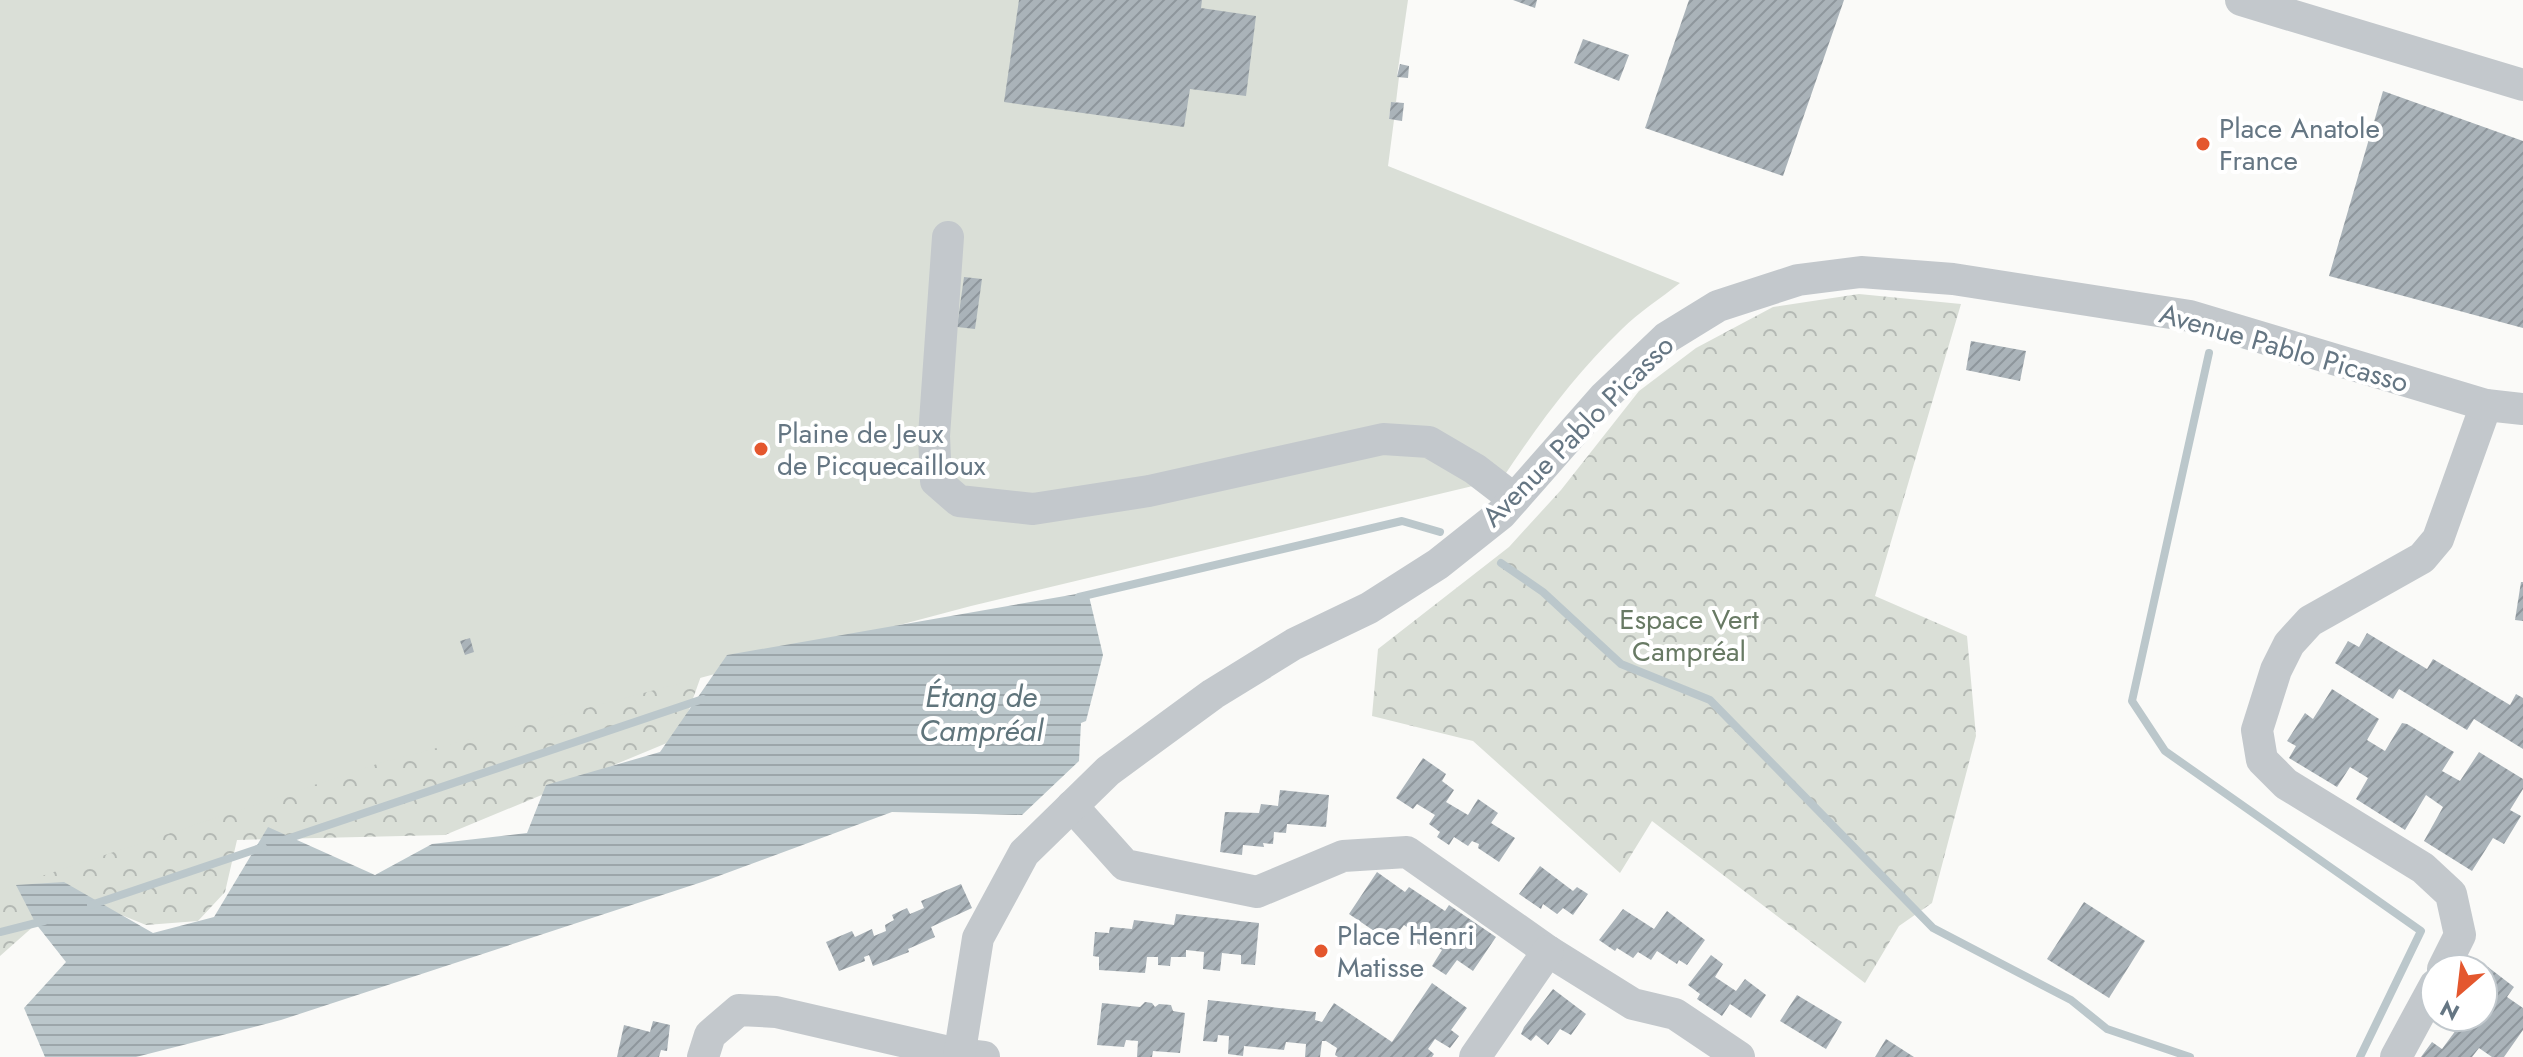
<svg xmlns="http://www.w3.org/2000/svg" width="2523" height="1057" font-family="Jost,sans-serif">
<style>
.forest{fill:url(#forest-crowns)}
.garden{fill:#dadfd7}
.water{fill:url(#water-rules)}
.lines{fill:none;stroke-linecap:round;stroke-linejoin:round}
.stream{stroke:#bbc7cb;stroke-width:8}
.building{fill:url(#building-hatch)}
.minor{stroke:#c3c8cc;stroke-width:32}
.poi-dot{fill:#e4572e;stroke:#fff;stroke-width:3}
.labels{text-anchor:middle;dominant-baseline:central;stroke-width:8;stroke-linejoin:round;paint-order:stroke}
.poi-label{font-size:28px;fill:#657683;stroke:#fff;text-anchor:start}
.street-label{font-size:28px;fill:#657683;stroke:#fff}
.park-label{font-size:28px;fill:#687a64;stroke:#fff}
.water-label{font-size:30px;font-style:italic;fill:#60757c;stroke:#fff}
</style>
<defs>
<pattern id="forest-crowns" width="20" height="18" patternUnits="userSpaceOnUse" patternTransform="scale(2)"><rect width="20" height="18" fill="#dadfd7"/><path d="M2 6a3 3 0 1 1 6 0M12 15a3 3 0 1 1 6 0" fill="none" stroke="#b4b9b4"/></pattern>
<pattern id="water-rules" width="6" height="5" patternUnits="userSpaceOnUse" patternTransform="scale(2)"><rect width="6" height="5" fill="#bbc7cb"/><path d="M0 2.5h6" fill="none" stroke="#9ca6aa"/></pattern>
<pattern id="building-hatch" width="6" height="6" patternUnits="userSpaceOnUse" patternTransform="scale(2)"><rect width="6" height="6" fill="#aab3b9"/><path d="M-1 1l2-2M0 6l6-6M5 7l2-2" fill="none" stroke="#8e969c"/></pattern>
</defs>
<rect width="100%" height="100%" fill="#fafaf8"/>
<g class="forest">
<polygon points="1859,294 1961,304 1875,596 1967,636 1976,736 1932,903 1899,926 1865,983 1652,821 1620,873 1473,741 1372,716 1378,649 1509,547 1561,490 1639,391 1696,348 1773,307"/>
<polygon points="0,625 717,631 679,738 445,835 237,840 225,892 198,921 146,925 70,894 0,956"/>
</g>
<path class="garden" d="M0,0H1408L1397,76L1399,77L1396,102H1391L1389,119L1394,120L1388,166L1680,283C1661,298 1639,312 1622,329C1575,374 1538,425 1502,479L971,606L380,763L0,890Z"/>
<polygon class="water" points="1088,592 1103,655 1086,721 1081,723 1079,761 1022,815 892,812 705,881 281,1020 136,1057 45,1057 24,1008 66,962 36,924 16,885 64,882 153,933 214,917 268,827 375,875 432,844 527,833 546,785 660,752 727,655"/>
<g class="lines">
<g class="stream">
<polyline points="2209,353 2132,701 2165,751 2421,931 2360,1057"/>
<polyline points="1501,563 1543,592 1621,664 1710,700 1933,928 2071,1000 2107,1029 2190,1057"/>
<polyline points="1079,597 1402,521 1440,532"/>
<polyline points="284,840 703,699"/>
<polyline points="91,905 263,847"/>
<polyline points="0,932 44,921"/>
</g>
</g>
<g class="building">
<polygon points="1019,0 1202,0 1201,8 1256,16 1246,96 1190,89 1184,127 1004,102"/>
<polygon points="1513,0 1537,0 1535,8"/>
<polygon points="1689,0 1844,0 1783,176 1645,128"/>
<polygon points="1583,39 1629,55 1619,81 1574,63"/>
<polygon points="1400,64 1409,66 1408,78 1397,77"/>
<polygon points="2383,91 2523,141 2523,328 2329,276"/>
<polygon points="1391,102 1404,103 1402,121 1389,119"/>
<polygon points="964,277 982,279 975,329 957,327"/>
<polygon points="1971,341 2026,351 2020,381 1966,370"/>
<polygon points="2521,582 2523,582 2523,621 2515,620"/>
<polygon points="2367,633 2427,669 2433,659 2510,705 2516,694 2523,698 2523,749 2474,719 2467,730 2399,689 2393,699 2335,663 2348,641 2359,647"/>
<polygon points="470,638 474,652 465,655 460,641"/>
<polygon points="2332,689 2379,719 2367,740 2385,751 2402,723 2407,724 2454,752 2442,771 2460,781 2479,752 2523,779 2523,789 2510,810 2521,816 2504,844 2493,838 2472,871 2424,841 2443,807 2426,795 2405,830 2356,799 2368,778 2350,767 2337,787 2289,758 2296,746 2287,741 2305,713 2313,719"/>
<polygon points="1423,758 1446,774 1442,781 1454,790 1446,802 1468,815 1478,799 1498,813 1491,823 1515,838 1499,862 1478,848 1479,844 1472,841 1468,846 1454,837 1449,845 1437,837 1440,832 1429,824 1435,815 1417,804 1413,809 1396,798"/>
<polygon points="1280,790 1329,795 1326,827 1287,824 1286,833 1274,832 1273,844 1263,843 1264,847 1243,845 1242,855 1220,852 1225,812 1259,813 1261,804 1278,806"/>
<polygon points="1540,866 1573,891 1577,887 1588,894 1573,915 1563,908 1557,914 1543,904 1541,909 1519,894"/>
<polygon points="1377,872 1405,892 1409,887 1445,911 1449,905 1496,937 1473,971 1457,960 1446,975 1432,966 1442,950 1426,940 1422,946 1410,939 1414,932 1404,925 1393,939 1382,932 1380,935 1349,914"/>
<polygon points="961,884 972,908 931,927 935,937 908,949 909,952 873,966 869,955 864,957 865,961 839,971 826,942 852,931 855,937 872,929 874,936 886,931 885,925 894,920 892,915 907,908 910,914 924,908 921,901"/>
<polygon points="2084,902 2145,941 2109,998 2047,959"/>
<polygon points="1623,909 1654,929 1667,911 1705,940 1687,965 1679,960 1677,964 1657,951 1651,960 1638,952 1633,958 1617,948 1615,951 1599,940"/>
<polygon points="1176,914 1259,923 1255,965 1241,964 1241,955 1222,953 1220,971 1203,969 1204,952 1186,950 1186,957 1171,957 1170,966 1158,965 1158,957 1147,957 1145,973 1099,970 1099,957 1093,956 1095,932 1109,933 1110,927 1132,929 1134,920 1174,925"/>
<polygon points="1711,955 1723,964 1715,977 1736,991 1745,979 1766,995 1751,1018 1730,1004 1722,1016 1697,999 1700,994 1688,985"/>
<polygon points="2488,967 2514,987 2507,997 2523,1008 2523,1030 2504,1057 2492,1057 2479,1048 2472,1057 2421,1057 2432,1042 2442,1049 2456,1030 2438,1017 2483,1017 2483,974"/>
<polygon points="1432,983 1467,1008 1451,1030 1459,1036 1450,1048 1435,1039 1428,1049 1434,1054 1432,1057 1338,1057 1335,1055 1337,1048 1326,1041 1322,1041 1320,1057 1305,1057 1306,1044 1286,1042 1284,1050 1244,1046 1243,1056 1228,1054 1229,1036 1218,1035 1217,1042 1203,1041 1208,1000 1316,1012 1315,1020 1322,1022 1334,1003 1392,1042"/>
<polygon points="1553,989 1586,1014 1571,1035 1560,1029 1548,1045 1536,1035 1531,1041 1521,1034 1524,1027"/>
<polygon points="1797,995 1842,1022 1826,1049 1780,1021"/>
<polygon points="1145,1002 1152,1003 1155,1007 1159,1004 1171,1005 1173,1011 1185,1013 1180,1053 1153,1051 1152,1057 1137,1057 1138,1041 1126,1040 1124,1047 1097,1045 1102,1003 1140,1007"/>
<polygon points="653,1021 670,1025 667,1051 661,1050 659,1057 617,1057 624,1025 650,1032"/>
<polygon points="1886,1039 1914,1057 1875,1057"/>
</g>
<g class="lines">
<g class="minor">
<polyline points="2241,0 2523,85"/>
<polyline points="948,237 934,436 936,481 959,501 1033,509 1149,491 1383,439 1429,442 1475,469 1514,499"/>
<polyline points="1072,806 1125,865 1257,892 1343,856 1407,852 1548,951 1633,1004 1675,1014 1739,1057"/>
<polyline points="2443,969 2460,935 2451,894 2423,868 2286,784 2262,760 2257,730 2276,670 2289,644 2310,621 2422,558 2438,539 2486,405"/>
<polyline points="703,1057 710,1035 739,1010 776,1012 958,1054 984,1057"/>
<polyline points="959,1057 978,938 1024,853 1108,771 1213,694 1294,644 1369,608 1438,564 1501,514 1604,397 1666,338 1718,306 1798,280 1861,272 1953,279 2190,316 2486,405 2523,409"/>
<polyline points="1475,1057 1548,951"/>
<polyline points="2396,1057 2435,985"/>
</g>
</g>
<g class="poi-dot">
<circle cx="2203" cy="144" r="8"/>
<circle cx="761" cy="449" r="8"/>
<circle cx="1321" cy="951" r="8"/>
</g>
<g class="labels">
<g class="poi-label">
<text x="2219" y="128">Place Anatole<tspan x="2219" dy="32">France</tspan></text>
<text x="777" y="433">Plaine de Jeux<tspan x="777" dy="32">de Picquecailloux</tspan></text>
<text x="1337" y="935">Place Henri<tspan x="1337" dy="32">Matisse</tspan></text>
</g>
<g class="street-label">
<text transform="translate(2284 348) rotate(16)">Avenue Pablo Picasso</text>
<text transform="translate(1578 431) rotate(-45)">Avenue Pablo Picasso</text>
</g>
<g class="park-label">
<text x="1689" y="619">Espace Vert<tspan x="1689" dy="32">Campréal</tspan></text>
</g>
<g class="water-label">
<text x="981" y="696">Étang de<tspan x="981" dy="34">Campréal</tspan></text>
</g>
</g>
<g transform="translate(2459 993) rotate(208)"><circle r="38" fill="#ffffff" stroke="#c1c8cd" stroke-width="2"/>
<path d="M0-6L14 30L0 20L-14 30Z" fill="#e4572e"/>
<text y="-12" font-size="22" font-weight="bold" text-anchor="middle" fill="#657683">N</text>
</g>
</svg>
